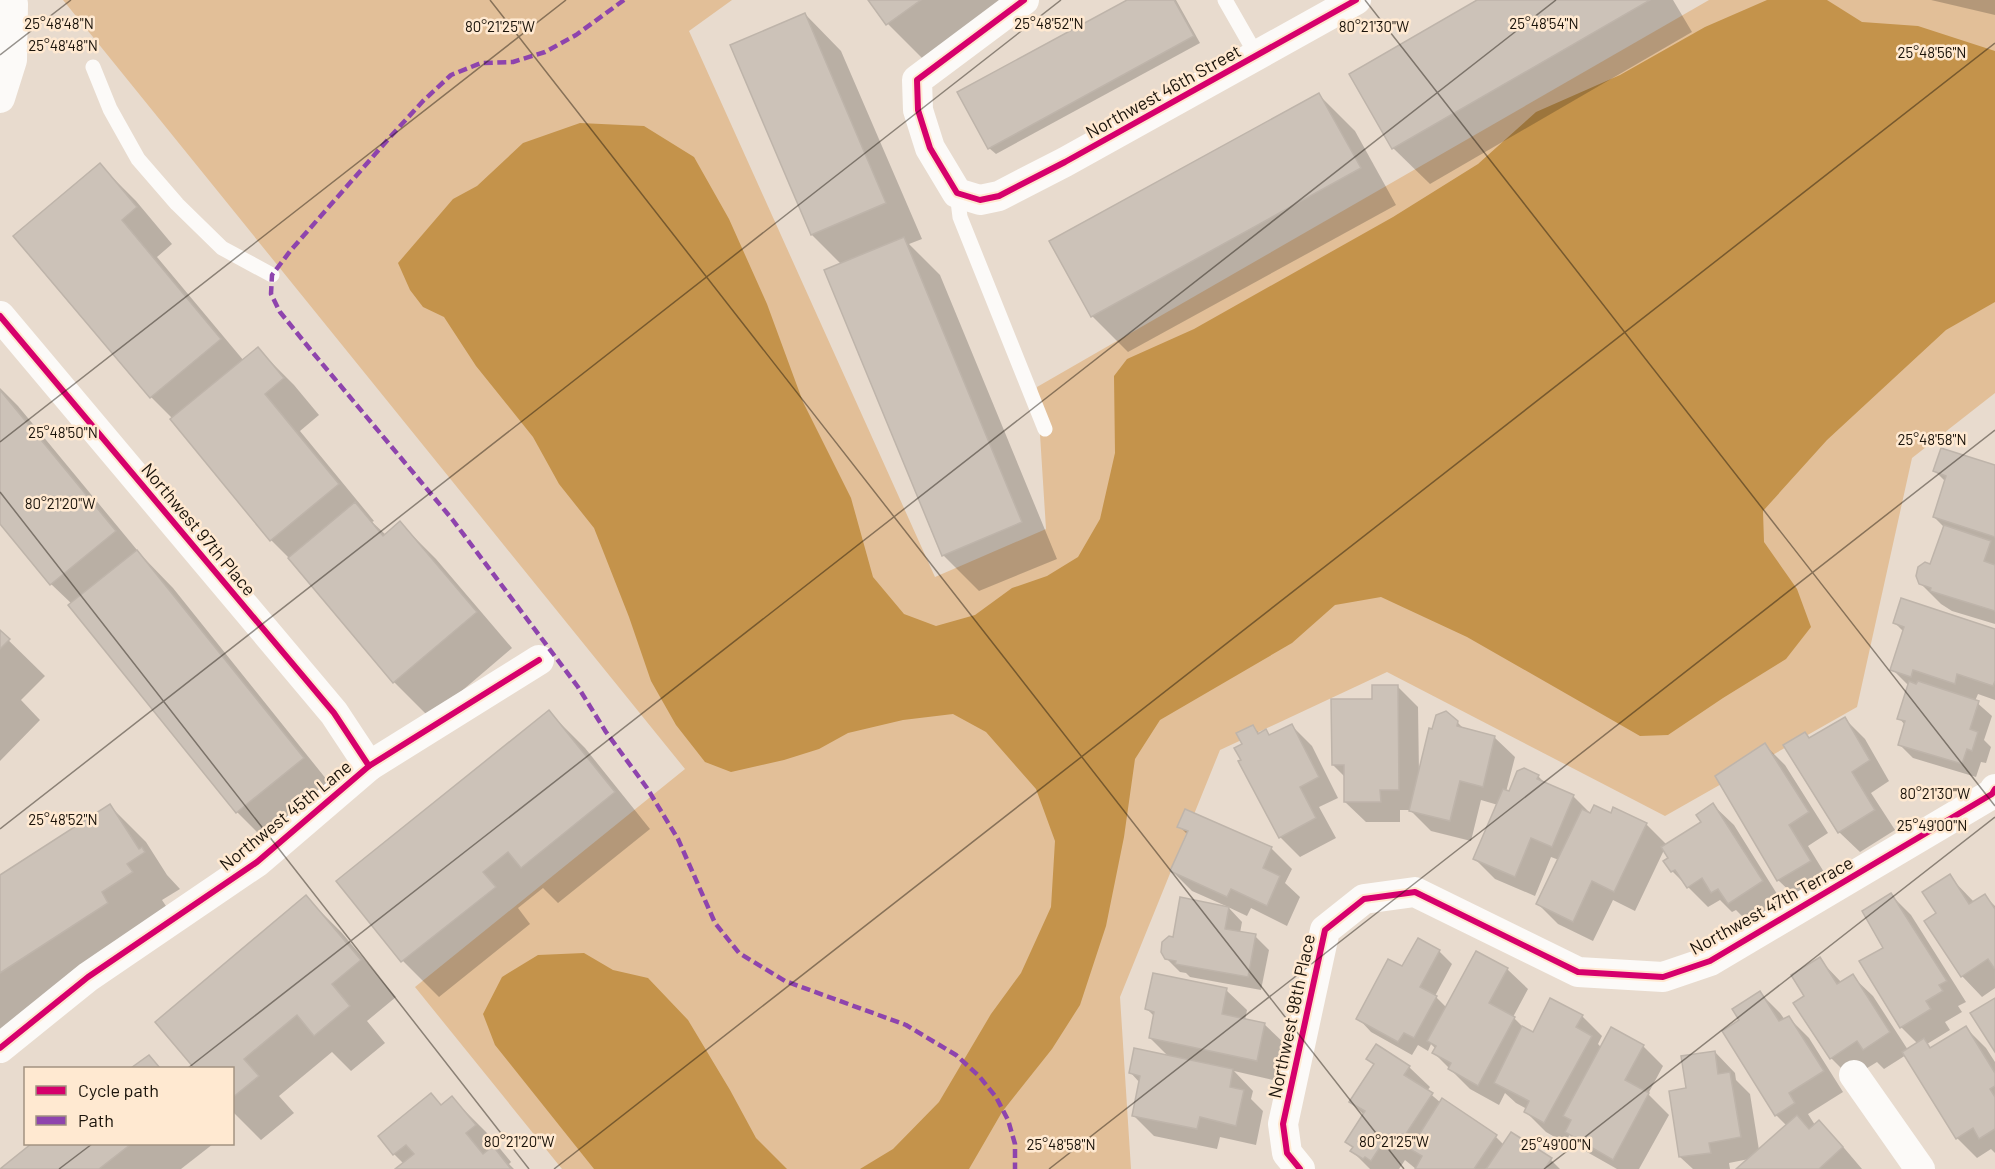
<svg xmlns="http://www.w3.org/2000/svg" width="1995" height="1169" font-family="Barlow,sans-serif">
<style>
.green{fill:#e2bf98}
.water{fill:#c4934b}
.shadow{fill:#0003}
.building{fill:#ccc2b8;stroke:#beb4aa;stroke-width:1.5}
.lines{fill:none;stroke-linecap:round;stroke-linejoin:round}
.lane{stroke:#fcfaf8;stroke-width:15}
.street{stroke:#fcfaf8;stroke-width:30}
.quiet{stroke:#8e44ad;stroke-width:4.5;stroke-dasharray:9 4.5;stroke-linecap:butt}
.cycleway-casing{stroke:#ffe9d1;stroke-width:10}
.cycleway{stroke:#d6006c;stroke-width:6}
.ticks{fill:none;stroke:#1a130a;stroke-width:1.5;stroke-opacity:0.45}
.labels{text-anchor:middle;dominant-baseline:central;stroke-width:5;stroke-linejoin:round;paint-order:stroke}
.street-label{font-size:18px;fill:#1a130a;stroke:#ffe9d1}
.ticks-label{font-size:15px;text-anchor:middle;fill:#1a130a;stroke:#ffe9d1;stroke-width:5;stroke-linejoin:round;paint-order:stroke}
</style>
<rect width="100%" height="100%" fill="#e8dbce"/>
<polygon class="green" points="63,0 732,0 689,31 935,577 1046,529 1037,387 1709,0 1995,0 1995,393 1912,458 1857,707 1665,816 1387,672 1220,750 1120,997 1131,1169 562,1169 415,987 685,769"/>
<g class="water">
<polygon points="1767,0 1827,0 1862,22 1918,26 1995,51 1995,302 1946,330 1827,440 1763,511 1764,542 1797,589 1811,627 1786,659 1723,698 1668,735 1640,736 1467,637 1381,597 1335,605 1292,643 1160,720 1135,759 1124,837 1106,926 1080,1005 1052,1049 1002,1112 969,1169 860,1169 893,1149 939,1102 991,1014 1021,973 1051,907 1055,841 1036,789 986,732 953,714 903,720 848,733 819,749 784,760 731,772 705,762 676,725 651,681 629,617 594,528 559,484 533,437 476,366 444,317 423,307 410,290 398,263 453,199 477,186 523,143 580,123 644,126 694,157 729,219 767,304 803,402 851,498 873,577 904,614 936,626 975,615 1012,588 1047,576 1078,557 1100,519 1115,453 1114,376 1127,359 1194,329 1393,217 1478,164 1536,112 1620,75 1705,27"/>
<polygon points="584,953 613,970 648,978 688,1020 730,1090 756,1138 787,1169 594,1169 495,1045 483,1014 502,977 538,955"/>
</g>
<g class="shadow">
<polygon points="870,0 1006,0 924,60 888,24"/>
<polygon points="1130,0 1176,0 1200,43 996,154 989,148"/>
<polygon points="1480,0 1673,0 1692,32 1430,184 1393,148"/>
<polygon points="1931,0 1995,0 1995,15"/>
<polygon points="805,14 841,51 922,239 909,244 940,275 1057,559 979,591 943,555 842,265 812,235 732,46"/>
<polygon points="1319,95 1355,131 1396,205 1128,352 1092,316"/>
<polygon points="100,165 136,201 172,244 157,257 244,361 258,349 294,385 319,415 300,431 374,521 372,522 386,535 400,523 436,559 512,648 430,718 394,682 292,561 271,540 173,419 151,397"/>
<polygon points="0,388 18,406 142,556 173,588 339,795 273,848 237,812 70,605 72,604 51,584 0,521"/>
<polygon points="1995,467 1995,624 1952,611 1941,604 1920,583 1931,565 1944,527 1934,517 1946,482 1935,471"/>
<polygon points="1895,623 1995,631 1995,700 1978,694 1975,701 1992,716 1984,740 1991,747 1986,763 1981,762 1976,777 1913,758 1899,744 1905,725 1899,718 1909,686 1892,669 1904,632"/>
<polygon points="0,632 45,676 21,700 40,720 0,761"/>
<polygon points="1397,686 1418,707 1419,773 1457,722 1465,730 1494,737 1515,757 1506,792 1510,793 1538,776 1547,785 1573,796 1591,814 1611,815 1614,809 1647,825 1667,845 1703,822 1713,805 1734,825 1782,902 1749,923 1736,910 1732,912 1720,900 1708,907 1672,871 1665,861 1670,858 1664,850 1635,911 1613,900 1593,941 1558,924 1538,904 1559,860 1551,857 1535,896 1495,879 1475,859 1498,805 1481,800 1471,841 1431,831 1410,810 1400,810 1400,822 1366,822 1345,802 1345,777 1333,765 1373,701"/>
<polygon points="549,712 585,748 650,829 558,903 543,888 518,908 530,924 439,997 403,961 338,881"/>
<polygon points="1845,719 1865,739 1889,781 1871,793 1895,830 1860,852 1839,832 1785,745 1805,734 1810,739"/>
<polygon points="1252,726 1260,734 1266,731 1271,736 1292,726 1312,746 1338,798 1319,807 1336,838 1300,857 1280,837 1243,761 1244,745"/>
<polygon points="1765,745 1785,765 1828,833 1808,846 1830,882 1799,900 1778,880"/>
<polygon points="110,806 146,842 167,875 180,889 162,900 168,909 0,1031 0,877"/>
<polygon points="1186,811 1271,848 1292,869 1285,883 1300,897 1287,926 1251,908 1247,916 1228,907 1242,922 1240,933 1255,936 1269,950 1261,990 1190,977 1186,973 1180,972 1166,958 1174,939 1226,906 1192,891 1172,871 1188,835 1179,826"/>
<polygon points="1949,876 1974,902 1985,896 1995,906 1995,988 1982,997 1962,976 1927,921 1938,914"/>
<polygon points="1891,895 1911,915 1966,1002 1958,1006 1962,1012 1945,1022 1950,1030 1927,1044 1932,1049 1966,1028 1986,1048 1995,1062 1995,1153 1991,1149 1977,1158 1957,1138 1906,1055 1884,1069 1877,1062 1851,1078 1831,1058 1806,996 1819,959 1842,983 1852,976 1873,996 1908,1050 1918,1044 1901,1027 1885,949"/>
<polygon points="306,897 342,933 396,997 367,1021 385,1043 351,1071 332,1052 279,1096 294,1113 261,1140 232,1111 232,1068 196,1068 157,1022"/>
<polygon points="1439,951 1452,964 1435,996 1447,1008 1507,969 1528,989 1513,1017 1524,1028 1534,1034 1582,1016 1602,1036 1598,1044 1601,1047 1643,1046 1663,1066 1648,1094 1669,1115 1639,1169 1617,1169 1587,1152 1570,1134 1565,1143 1546,1132 1526,1112 1527,1109 1516,1103 1505,1093 1499,1105 1470,1089 1434,1053 1436,1049 1431,1044 1428,1051 1418,1045 1412,1055 1371,1032 1358,1018 1403,969"/>
<polygon points="1226,990 1247,1010 1245,1020 1264,1024 1285,1044 1277,1081 1234,1071 1253,1091 1251,1099 1263,1111 1256,1145 1220,1137 1217,1149 1154,1136 1133,1115 1140,1083 1130,1072 1169,1057 1150,1038 1155,1017 1147,1009"/>
<polygon points="1760,993 1780,1013 1785,1020 1789,1018 1809,1038 1843,1092 1808,1114 1815,1125 1839,1142 1862,1169 1738,1169 1749,1159 1729,1163 1730,1169 1693,1169 1680,1157 1688,1090 1715,1052 1735,1073 1736,1080 1750,1094 1759,1150 1787,1126 1776,1115 1741,1021"/>
<polygon points="1368,1059 1409,1067 1430,1087 1427,1091 1441,1103 1496,1137 1504,1145 1551,1160 1560,1169 1416,1169 1405,1160 1399,1169 1370,1169 1352,1151 1354,1148 1347,1142 1364,1115 1351,1102 1375,1065"/>
<polygon points="452,1098 488,1134 511,1162 509,1164 514,1169 398,1169 404,1164 394,1154"/>
<polygon points="33,1144 213,1144 181,1169 0,1169"/>
</g>
<g class="building">
<polygon points="868,0 921,0 886,25"/>
<polygon points="1127,0 1174,0 1194,36 988,149 957,92"/>
<polygon points="1477,0 1650,0 1392,149 1349,74"/>
<polygon points="805,13 886,203 811,235 730,45"/>
<polygon points="1319,93 1361,168 1091,317 1049,241"/>
<polygon points="100,163 137,207 122,220 221,339 150,398 13,236"/>
<polygon points="904,237 1022,522 942,556 824,270"/>
<polygon points="258,347 284,378 265,394 339,484 270,541 170,419"/>
<polygon points="0,390 116,531 50,585 0,524"/>
<polygon points="1941,448 1995,465 1995,537 1933,517 1946,476 1933,471"/>
<polygon points="355,502 383,536 400,521 477,612 393,683 288,558"/>
<polygon points="1944,525 1991,541 1984,561 1995,565 1995,611 1930,591 1931,588 1919,584 1916,576 1918,567 1925,562 1930,564"/>
<polygon points="137,550 304,758 236,813 68,605"/>
<polygon points="1901,598 1995,629 1995,681 1993,686 1957,674 1955,684 1913,670 1911,677 1890,670 1904,627 1893,623"/>
<polygon points="0,630 10,639 0,649"/>
<polygon points="1909,681 1916,684 1918,681 1979,701 1970,729 1978,732 1972,751 1967,749 1962,764 1898,745 1905,721 1897,719"/>
<polygon points="1372,685 1398,685 1399,790 1380,790 1381,802 1344,802 1344,765 1332,765 1331,699 1372,699"/>
<polygon points="549,710 615,792 521,868 508,852 483,872 496,887 401,962 336,881"/>
<polygon points="1446,711 1458,721 1457,726 1495,736 1483,787 1460,781 1450,821 1409,811 1429,728 1432,729 1436,715"/>
<polygon points="1845,717 1870,760 1852,772 1875,810 1838,833 1783,745 1805,732 1809,738"/>
<polygon points="1292,724 1319,777 1300,787 1316,818 1279,838 1238,761 1241,760 1234,748 1242,744 1236,733 1253,725 1258,734 1266,729 1269,735"/>
<polygon points="1765,743 1809,812 1789,825 1811,861 1777,881 1715,776"/>
<polygon points="1524,768 1539,775 1537,779 1574,795 1552,847 1531,838 1515,877 1473,859 1503,789 1509,791 1517,771"/>
<polygon points="1713,803 1763,881 1728,904 1718,889 1711,893 1702,878 1687,888 1675,870 1671,872 1663,861 1668,858 1661,847 1701,822 1696,815"/>
<polygon points="110,804 139,849 142,847 145,852 127,864 133,872 102,892 108,903 0,973 0,875"/>
<polygon points="1594,805 1611,813 1613,807 1647,823 1614,892 1592,881 1573,922 1536,904 1582,809 1590,813"/>
<polygon points="1185,809 1272,847 1263,868 1280,876 1267,906 1231,889 1227,897 1170,871 1188,831 1177,827"/>
<polygon points="1950,874 1969,904 1985,894 1995,909 1995,967 1994,968 1988,959 1961,977 1924,921 1936,913 1922,892"/>
<polygon points="1891,893 1947,981 1939,985 1943,991 1926,1001 1931,1009 1900,1028 1859,961 1883,948 1862,911"/>
<polygon points="306,895 361,960 332,984 350,1006 314,1036 297,1015 244,1059 259,1076 232,1098 232,1068 194,1068 155,1022"/>
<polygon points="1180,897 1229,907 1225,929 1256,934 1248,977 1175,964 1176,961 1165,959 1161,952 1162,942 1169,936 1173,937"/>
<polygon points="1418,938 1440,950 1420,987 1437,996 1414,1038 1404,1033 1398,1042 1356,1019 1388,959 1402,966"/>
<polygon points="1476,951 1508,968 1489,1003 1515,1017 1478,1086 1448,1069 1451,1063 1432,1053 1436,1046 1427,1041"/>
<polygon points="1820,957 1837,984 1853,974 1890,1032 1863,1050 1857,1041 1830,1059 1793,1003 1804,996 1791,975"/>
<polygon points="1153,973 1227,988 1222,1014 1265,1023 1257,1061 1149,1038 1154,1012 1145,1009"/>
<polygon points="1760,991 1779,1021 1789,1016 1824,1071 1789,1093 1795,1103 1775,1116 1722,1031 1739,1020 1732,1009"/>
<polygon points="1550,998 1583,1015 1576,1027 1592,1036 1544,1123 1524,1112 1529,1101 1494,1083 1522,1026 1533,1032"/>
<polygon points="1995,998 1995,1052 1970,1013"/>
<polygon points="1966,1026 1995,1073 1995,1086 1990,1089 1995,1097 1995,1129 1979,1139 1973,1128 1956,1139 1902,1052 1924,1038 1930,1048"/>
<polygon points="1611,1027 1644,1045 1625,1080 1649,1093 1613,1160 1565,1132 1571,1120 1563,1116"/>
<polygon points="1376,1044 1410,1066 1404,1075 1433,1093 1396,1149 1384,1141 1371,1161 1365,1157 1363,1159 1350,1151 1353,1147 1345,1142 1365,1111 1349,1102 1374,1064 1366,1059"/>
<polygon points="1134,1048 1233,1069 1230,1087 1244,1090 1236,1126 1200,1117 1197,1129 1132,1116 1140,1076 1129,1073"/>
<polygon points="1715,1051 1718,1074 1730,1072 1741,1137 1709,1143 1711,1153 1679,1157 1669,1091 1686,1088 1681,1056"/>
<polygon points="149,1055 160,1068 131,1068"/>
<polygon points="431,1093 441,1105 452,1096 476,1125 466,1133 483,1154 493,1146 511,1169 395,1169 414,1154 406,1145 393,1155 378,1136"/>
<polygon points="1442,1098 1497,1135 1474,1169 1415,1169 1422,1156 1410,1149"/>
<polygon points="1797,1115 1809,1129 1819,1120 1843,1147 1819,1169 1736,1169"/>
<polygon points="1511,1132 1552,1158 1546,1167 1548,1169 1486,1169"/>
<polygon points="31,1144 131,1144 99,1169 0,1169"/>
</g>
<g class="lines">
<g class="lane">
<polyline points="1225,0 1257,56"/>
<polyline points="93,67 110,109 138,159 177,204 222,248 272,275"/>
<polyline points="957,193 960,217 1045,429"/>
</g>
<g class="street">
<polyline points="1024,0 917,80 918,110 930,148 957,193 980,200 999,196 1065,162 1356,0"/>
<polyline points="0,98 12,60 13,4 11,0"/>
<polyline points="0,316 334,713 369,766"/>
<polyline points="0,1048 88,977 257,862 369,766 539,660"/>
<polyline points="1854,1075 1920,1169"/>
<polyline points="1300,1169 1287,1153 1283,1124 1325,930 1364,899 1415,892 1578,972 1663,977 1710,961 1992,794 1995,789"/>
</g>
<polyline class="quiet" points="624,0 576,35 545,52 513,62 481,63 451,75 423,101 391,136 291,250 272,275 271,294 280,312 314,354 452,519 578,687 606,732 647,788 678,839 715,923 739,953 785,981 906,1025 956,1055 979,1076 996,1097 1008,1120 1015,1144 1015,1169"/>
<g class="cycleway-casing">
<g id="cycleway">
<polyline points="1024,0 917,80 918,110 930,148 957,193 980,200 999,196 1065,162 1356,0"/>
<polyline points="0,316 334,713 369,766"/>
<polyline points="0,1048 88,977 257,862 369,766 539,660"/>
<polyline points="1300,1169 1287,1153 1283,1124 1325,930 1364,899 1415,892 1578,972 1663,977 1710,961 1992,794 1995,789"/>
</g>
</g>
<use href="#cycleway" class="cycleway"/>
</g>
<path class="ticks" d="M490,0L1404,1169M1365,0L1995,806M0,55L71,0M0,442L566,0M0,492L529,1169M0,829L1061,0M188,1068L1556,0M59,1169L92,1144M554,1169L1995,43M1049,1169L1995,430M1544,1169L1995,817"/>
<g class="labels">
<g class="street-label">
<text transform="translate(1163 91) rotate(-29)">Northwest 46th Street</text>
<text transform="translate(199 529) rotate(50)">Northwest 97th Place</text>
<text transform="translate(285 815) rotate(-39)">Northwest 45th Lane</text>
<text transform="translate(1771 905) rotate(-29)">Northwest 47th Terrace</text>
<text transform="translate(1291 1016) rotate(-78)">Northwest 98th Place</text>
</g>
</g>
<g class="ticks-label">
<text x="59" y="29">25°48'48"N</text>
<text x="1049" y="29">25°48'52"N</text>
<text x="1544" y="29">25°48'54"N</text>
<text x="500" y="32">80°21'25"W</text>
<text x="1374" y="32">80°21'30"W</text>
<text x="63" y="51">25°48'48"N</text>
<text x="1932" y="58">25°48'56"N</text>
<text x="63" y="438">25°48'50"N</text>
<text x="1932" y="445">25°48'58"N</text>
<text x="60" y="509">80°21'20"W</text>
<text x="1935" y="799">80°21'30"W</text>
<text x="63" y="825">25°48'52"N</text>
<text x="1932" y="831">25°49'00"N</text>
<text x="519" y="1147">80°21'20"W</text>
<text x="1394" y="1147">80°21'25"W</text>
<text x="1061" y="1150">25°48'58"N</text>
<text x="1556" y="1150">25°49'00"N</text>
</g>
<rect x="24" y="1067" width="210" height="78" fill="#ffe9d1" stroke="#a39381" stroke-width="1.5"/>
<rect x="36" y="1086" width="30" height="9" fill="#d6006c" stroke="#a39381" stroke-width="1.5"/>
<text x="78" y="1097" font-size="18" fill="#1a130a">Cycle path</text>
<rect x="36" y="1116" width="30" height="9" fill="#8e44ad" stroke="#a39381" stroke-width="1.5"/>
<text x="78" y="1127" font-size="18" fill="#1a130a">Path</text>
</svg>
